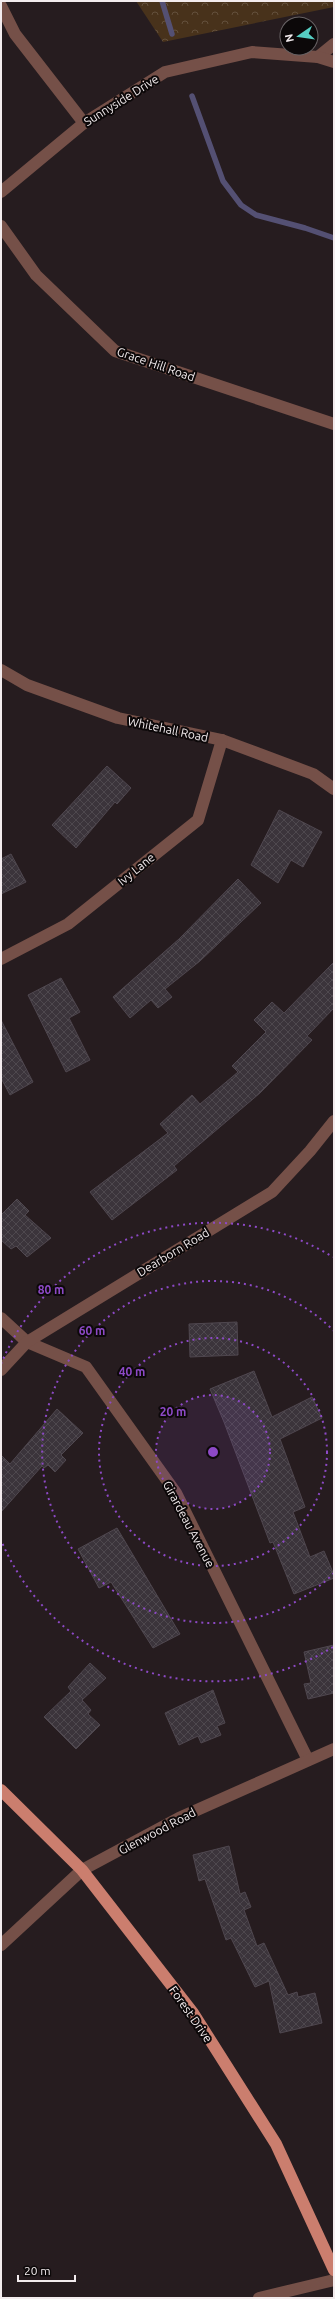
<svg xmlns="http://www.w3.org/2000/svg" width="335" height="2299" font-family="Ubuntu,sans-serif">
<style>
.forest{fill:url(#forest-crowns)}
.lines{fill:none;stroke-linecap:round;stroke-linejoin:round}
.stream{stroke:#545073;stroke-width:5.5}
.building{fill:url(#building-cross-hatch);stroke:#4f474f}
.minor{stroke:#755048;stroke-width:12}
.major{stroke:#cb7e6e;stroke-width:12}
.ring{fill:none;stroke:#8d49c6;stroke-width:2;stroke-dasharray:2 4}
.labels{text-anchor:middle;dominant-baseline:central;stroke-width:4;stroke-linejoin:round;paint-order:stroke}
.street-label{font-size:12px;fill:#f3ecee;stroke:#0c0809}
.centre{fill:#8d49c6;stroke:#0c0809;stroke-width:2}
.ring-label{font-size:12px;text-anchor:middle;font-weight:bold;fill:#8d49c6;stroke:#0c0809;stroke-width:4;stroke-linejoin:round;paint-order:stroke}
</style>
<defs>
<pattern id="forest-crowns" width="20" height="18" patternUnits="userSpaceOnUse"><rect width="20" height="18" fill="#48321b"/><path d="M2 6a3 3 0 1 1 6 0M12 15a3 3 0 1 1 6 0" fill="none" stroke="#63503c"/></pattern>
<pattern id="building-cross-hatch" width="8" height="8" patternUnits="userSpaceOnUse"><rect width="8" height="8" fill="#3b343b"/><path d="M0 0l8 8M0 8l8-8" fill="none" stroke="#4e484e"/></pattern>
</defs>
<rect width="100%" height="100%" fill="#261c1f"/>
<polygon class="forest" points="136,1 334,1 334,7 163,42"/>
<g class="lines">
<g class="stream">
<polyline points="162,1 172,34"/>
<polyline points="192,96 223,181 241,205 256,215 305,228 334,238"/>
</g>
</g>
<g class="building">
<polygon points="107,766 131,788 117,804 115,802 76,848 52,825"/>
<polygon points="279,810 322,832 303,867 291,860 278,883 251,865"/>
<polygon points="11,854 26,882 1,894 1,859"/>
<polygon points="238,879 261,903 200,961 165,989 172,997 158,1008 151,1000 130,1018 113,997 179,939"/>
<polygon points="334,962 334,1008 307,1036 312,1040 260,1093 174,1166 177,1170 112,1220 90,1192 168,1133 160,1124 192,1095 200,1104 238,1072 232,1066 266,1032 254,1020 272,1002 284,1013"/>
<polygon points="61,978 80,1012 69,1018 90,1060 66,1072 28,995"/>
<polygon points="1,1020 33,1082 10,1095 1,1078"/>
<polygon points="17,1199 29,1211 25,1215 51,1238 27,1257 16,1246 11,1249 1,1240 1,1215"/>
<polygon points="237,1322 238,1355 190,1357 189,1324"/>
<polygon points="254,1371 272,1417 312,1397 322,1418 280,1439 305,1507 293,1512 310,1557 324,1551 334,1575 334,1578 294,1594 273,1542 270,1543 224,1422 210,1389"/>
<polygon points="57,1409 83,1433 61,1455 66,1460 55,1472 48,1465 44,1468 42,1466 1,1512 1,1455 10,1464"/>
<polygon points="117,1528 180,1634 153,1648 111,1582 99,1588 78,1549"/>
<polygon points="334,1645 334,1693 308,1699 304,1684 311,1683 304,1652"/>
<polygon points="90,1663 106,1678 82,1700 91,1710 88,1714 100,1725 76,1749 44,1717 71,1691 68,1687"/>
<polygon points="213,1690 225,1723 217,1726 221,1735 201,1743 198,1736 179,1745 165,1713"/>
<polygon points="229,1846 240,1894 245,1892 251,1907 244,1910 257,1946 264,1943 288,1995 297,1992 298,1997 315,1993 322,2023 280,2033 269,1981 255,1987 231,1938 226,1940 205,1879 199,1881 193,1855"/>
</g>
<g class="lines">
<g class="minor">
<polyline points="1,6 15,34 84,123"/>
<polyline points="318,57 334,44"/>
<polyline points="1,192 84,123 165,72 252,52 318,57 334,62"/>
<polyline points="1,226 36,275 115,351 334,424"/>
<polyline points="1,670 27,685 118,718 222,740 313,774 334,789"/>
<polyline points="1,959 68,924 198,820 222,740"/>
<polyline points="1,1318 27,1342 86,1367 176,1493 308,1760"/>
<polyline points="1,1370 27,1342 272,1192 310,1151 334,1121"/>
<polyline points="1,1945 82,1870 179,1818 334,1749"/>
<polyline points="259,2298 334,2280"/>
</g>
<polyline class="major" points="1,1790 82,1870 193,2013 276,2144 334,2270"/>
</g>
<circle cx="213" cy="1452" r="57" fill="#8d49c6" fill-opacity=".12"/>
<g class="ring">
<circle cx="213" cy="1452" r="57"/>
<circle cx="213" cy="1452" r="114"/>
<path d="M334 1573A171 171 0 1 1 334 1331"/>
<path d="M333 1647A229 229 0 0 1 1 1540M1 1364A229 229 0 0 1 333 1257"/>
</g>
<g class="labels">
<g class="street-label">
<text transform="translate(121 100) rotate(-32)">Sunnyside Drive</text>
<text transform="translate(156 364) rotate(19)">Grace Hill Road</text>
<text transform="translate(168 729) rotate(12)">Whitehall Road</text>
<text transform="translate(136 869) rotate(-39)">Ivy Lane</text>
<text transform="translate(173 1252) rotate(-31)">Dearborn Road</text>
<text transform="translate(189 1524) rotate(62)">Girardeau Avenue</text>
<text transform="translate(157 1831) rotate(-28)">Glenwood Road</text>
<text transform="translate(191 2014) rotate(55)">Forest Drive</text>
</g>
</g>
<circle cx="213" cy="1452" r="6" class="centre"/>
<g class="ring-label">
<text x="51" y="1294">80 m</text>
<text x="92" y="1335">60 m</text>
<text x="132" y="1376">40 m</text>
<text x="173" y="1416">20 m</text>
</g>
<rect width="335" height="2299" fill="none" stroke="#f3ecee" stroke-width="4"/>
<g transform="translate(299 36) rotate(257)"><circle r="19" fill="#0c0809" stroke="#686365"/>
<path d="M0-3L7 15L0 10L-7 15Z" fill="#56cec3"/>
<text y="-6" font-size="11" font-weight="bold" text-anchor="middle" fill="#f3ecee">N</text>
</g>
<path d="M18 2275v6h57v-6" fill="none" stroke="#f3ecee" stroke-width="2"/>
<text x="24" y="2275" font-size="12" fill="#f3ecee" stroke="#0c0809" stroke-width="3" paint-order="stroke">20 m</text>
</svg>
